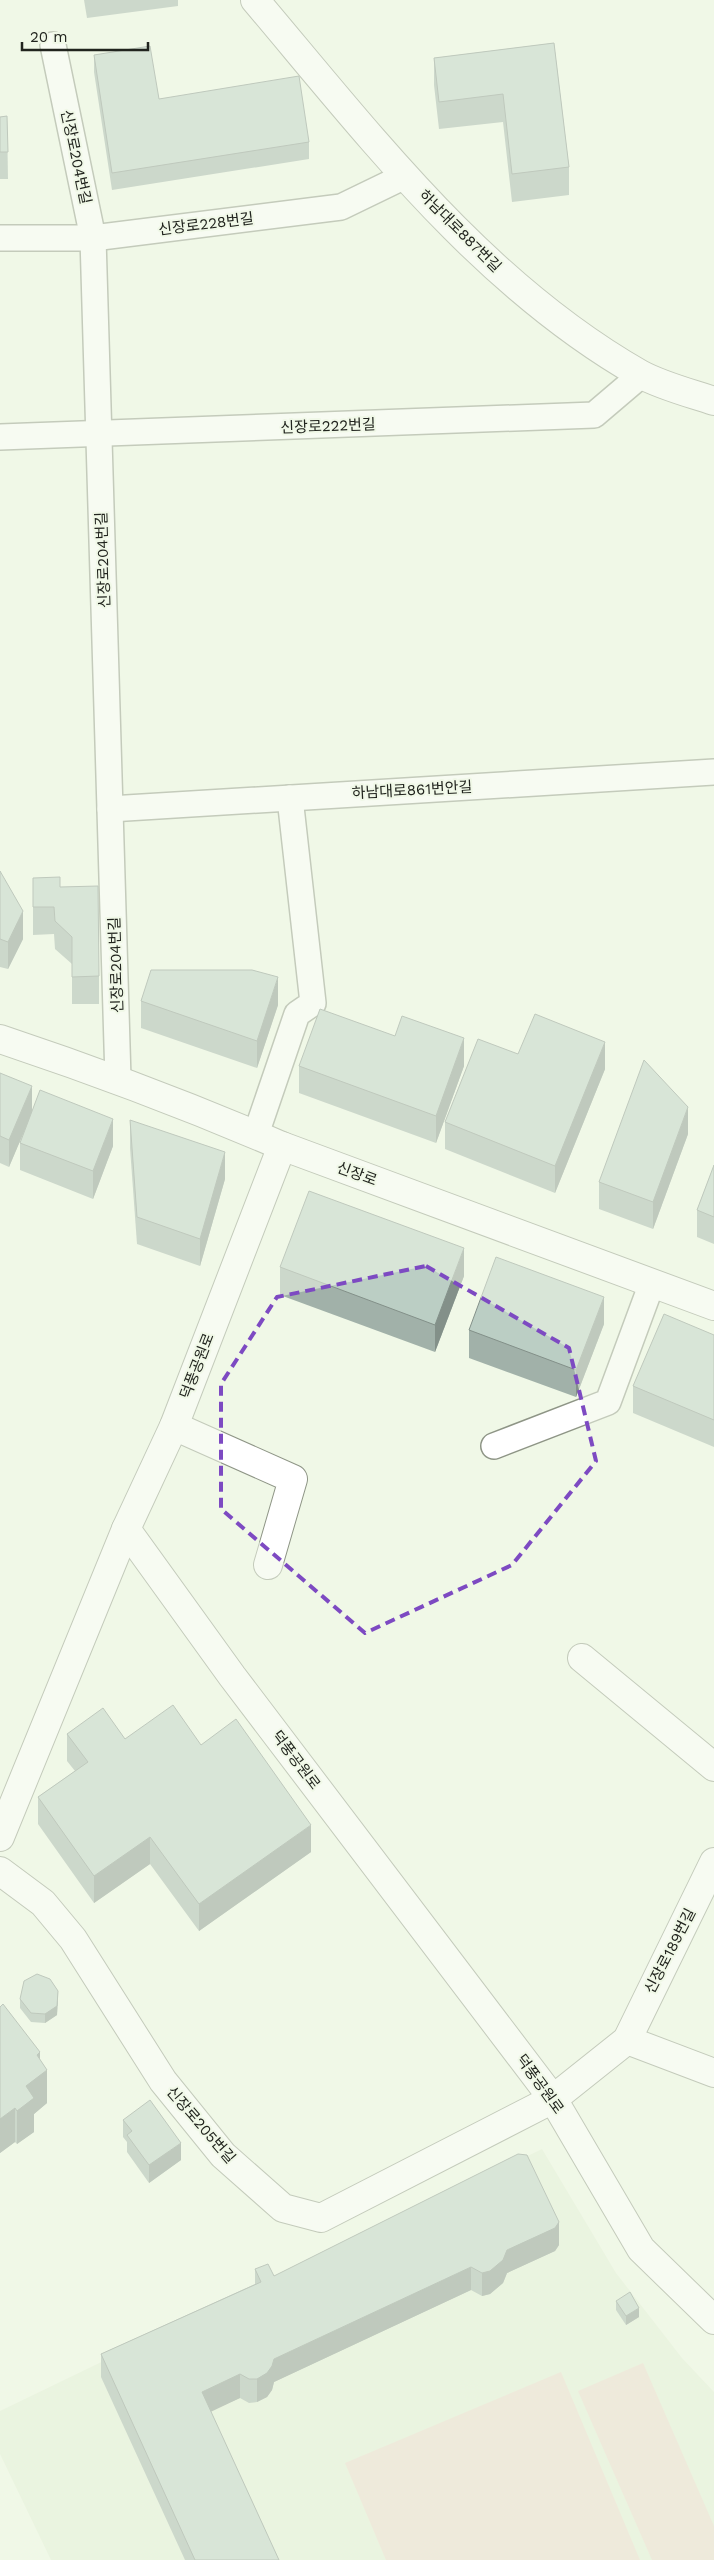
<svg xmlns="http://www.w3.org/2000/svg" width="714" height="2560" font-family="'Work Sans','Noto Sans KR',sans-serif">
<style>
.built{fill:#e3efd7}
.green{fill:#ebdacc}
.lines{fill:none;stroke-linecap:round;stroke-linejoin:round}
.service-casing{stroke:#8e9586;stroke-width:28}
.minor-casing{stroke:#8e9586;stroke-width:30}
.tertiary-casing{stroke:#8e9586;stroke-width:30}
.service{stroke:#fff;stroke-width:25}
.minor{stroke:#fff;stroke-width:28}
.tertiary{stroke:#fff;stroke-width:28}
.wall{fill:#a1b1a9}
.shaded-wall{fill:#839089}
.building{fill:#bbcec4;stroke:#839089}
.marked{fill:none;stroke:#7d4ac2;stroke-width:4;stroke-dasharray:10 6;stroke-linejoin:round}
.labels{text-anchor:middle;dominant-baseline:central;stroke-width:4;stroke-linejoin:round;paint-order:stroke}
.street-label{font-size:15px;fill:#21241e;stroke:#f0f8e7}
</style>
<rect width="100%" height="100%" fill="#f0f8e7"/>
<polygon class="built" points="542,2149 616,2273 682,2358 714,2392 714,2560 51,2560 0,2454 0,2411"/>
<g class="green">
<polygon points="643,2363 714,2526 714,2560 652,2560 578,2391"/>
<polygon points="561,2372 640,2560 386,2560 345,2463"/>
</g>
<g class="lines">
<g class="service-casing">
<g id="service">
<polyline points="53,45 93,238 118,1079"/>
<polyline points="0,238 93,238 341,207 405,176"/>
<polyline points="0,437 594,415 641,375"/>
<polyline points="110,809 714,772"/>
<polyline points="256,1134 297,1014 313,1003 290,798"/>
<polyline points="494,1446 608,1402 652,1283"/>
</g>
</g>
<g class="minor-casing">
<g id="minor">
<path d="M255,0C370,136 482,284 640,374C662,386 690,393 714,401"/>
<polyline points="282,1146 174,1426 126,1529 232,1676 553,2099 641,2249 714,2320"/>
<polyline points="174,1426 293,1479 268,1565"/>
<polyline points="582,1658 714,1767"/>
<polyline points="0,1837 126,1529"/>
<polyline points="0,1871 43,1903 73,1939 163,2081 223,2155 283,2208 321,2218 553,2099 627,2040 714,1862"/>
<polyline points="627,2040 714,2073"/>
</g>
</g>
<g class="tertiary-casing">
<path id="tertiary" d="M0,1039C96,1071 189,1106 282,1146L714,1306"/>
</g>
<use href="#service" class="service"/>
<use href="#minor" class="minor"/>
<use href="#tertiary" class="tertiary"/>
</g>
<g class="wall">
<polygon points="84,0 178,0 178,6 87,18"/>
<polygon points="554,43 569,167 569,195 512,202 503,122 439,129 434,85 434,58"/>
<polygon points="94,55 159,99 309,142 309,159 112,190 94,72"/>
<polygon points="7,116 8,179 0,179 0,117"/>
<polygon points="0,871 23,939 8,969 0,967"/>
<polygon points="33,878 60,887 99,976 99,1004 72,1004 72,964 55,949 54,934 33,935"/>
<polygon points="141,1001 278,1005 257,1068 141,1028"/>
<polygon points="395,1036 464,1066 436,1143 299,1093 299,1066"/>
<polygon points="518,1054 605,1069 555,1193 445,1149 445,1122"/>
<polygon points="0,1073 32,1112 113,1146 93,1199 20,1170 20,1143 25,1129 9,1167 0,1163"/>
<polygon points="130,1120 225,1179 200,1266 137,1244 130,1148"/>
<polygon points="688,1134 653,1229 599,1209 599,1182"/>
<polygon points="714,1165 714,1244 697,1237 697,1210"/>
<polygon points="280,1267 464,1276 435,1352 280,1295"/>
<polygon points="604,1324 576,1397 469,1358 469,1330"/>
<polygon points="714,1335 714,1447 633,1413 633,1386"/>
<polygon points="67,1734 125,1739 201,1745 311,1852 199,1931 150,1864 94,1903 38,1824 38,1797 75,1771 67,1761"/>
<polygon points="20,1999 58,2001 57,2015 45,2023 31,2022 20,2008"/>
<polygon points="0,2007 40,2059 47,2103 34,2114 34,2132 17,2144 15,2142 0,2153"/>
<polygon points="123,2120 181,2160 149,2183 127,2152 127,2142 123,2137"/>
<polygon points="559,2245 555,2251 507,2273 503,2283 490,2294 482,2296 471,2290 274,2382 272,2390 267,2397 257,2402 249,2403 240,2398 210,2411 279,2560 185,2560 101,2377 101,2354 255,2284 255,2269 274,2276"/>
<polygon points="616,2301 639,2317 626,2325 616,2310"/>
</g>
<g class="shaded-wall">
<polygon points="23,911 23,939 8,969 8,942"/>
<polygon points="278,977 278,1005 257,1068 257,1041"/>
<polygon points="464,1038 464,1066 436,1143 436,1116"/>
<polygon points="605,1042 605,1069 555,1193 555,1166"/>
<polygon points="32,1086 32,1113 9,1167 9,1140"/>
<polygon points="688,1107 688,1134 653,1229 653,1202"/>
<polygon points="113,1119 113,1146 93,1199 93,1171"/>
<polygon points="225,1152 225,1179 200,1266 200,1239"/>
<polygon points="464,1248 464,1276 435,1352 435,1325"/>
<polygon points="604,1297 604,1324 576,1397 576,1370"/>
<polygon points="311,1825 311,1852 199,1931 199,1904"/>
<polygon points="150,1837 150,1864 94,1903 94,1876"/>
<polygon points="58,1991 57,2015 45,2023 45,2014"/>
<polygon points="40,2052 40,2075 47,2070 47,2103 34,2114 34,2132 17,2144 17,2111 37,2055"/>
<polygon points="15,2108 15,2142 0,2153 0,2119"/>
<polygon points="181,2143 181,2160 149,2183 149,2165"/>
<polygon points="559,2222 559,2245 555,2251 507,2273 503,2283 490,2294 482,2296 482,2273 507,2250"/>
<polygon points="471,2267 471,2290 274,2382 272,2390 267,2397 257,2402 257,2379 274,2359"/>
<polygon points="639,2308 639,2317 626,2325 626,2316"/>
<polygon points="240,2374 240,2398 202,2416 202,2392"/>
</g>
<g class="building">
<polygon points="554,43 569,167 512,174 503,94 439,102 434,58"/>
<polygon points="150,46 159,99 299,76 309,142 112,173 94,55"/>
<polygon points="7,116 8,152 0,152 0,117"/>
<polygon points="0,871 23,911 8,942 0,939"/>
<polygon points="60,877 60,887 98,886 99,976 72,977 72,937 55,921 54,907 33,907 33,878"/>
<polygon points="151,970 252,970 278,977 257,1041 141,1001"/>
<polygon points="320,1009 395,1036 402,1016 464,1038 436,1116 299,1066"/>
<polygon points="535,1014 605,1042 555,1166 445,1122 478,1039 518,1054"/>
<polygon points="644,1060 688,1107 653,1202 599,1182"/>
<polygon points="0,1073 32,1086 9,1140 0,1136"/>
<polygon points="40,1090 113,1119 93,1171 20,1143"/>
<polygon points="130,1120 225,1152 200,1239 137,1217"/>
<polygon points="714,1165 714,1217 697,1210"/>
<polygon points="309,1191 464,1248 435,1325 280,1267"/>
<polygon points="496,1257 604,1297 576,1370 469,1330"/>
<polygon points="664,1314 714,1335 714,1420 633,1386"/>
<polygon points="173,1705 201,1745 236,1719 311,1825 199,1904 150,1837 94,1876 38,1797 88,1762 67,1734 103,1708 125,1739"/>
<polygon points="37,1974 50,1979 58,1991 57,2006 45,2014 31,2013 20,1999 24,1981"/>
<polygon points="3,2004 40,2052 37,2055 47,2070 26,2086 34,2098 17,2111 15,2108 0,2119 0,2007"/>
<polygon points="150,2100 181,2143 149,2165 127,2135 132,2131 123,2120"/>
<polygon points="518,2154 527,2155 559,2222 555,2228 507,2250 503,2260 490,2271 482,2273 471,2267 274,2359 272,2366 267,2373 257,2379 249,2379 240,2374 202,2392 279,2560 195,2560 101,2354 261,2282 255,2269 268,2264 274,2276"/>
<polygon points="630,2292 639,2308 626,2316 616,2301"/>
</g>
<path d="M0 0H714V2560H0ZM426,1266L569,1348L596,1461L512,1565L365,1633L221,1509V1384L277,1297Z" fill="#f0f8e7" fill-opacity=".55" fill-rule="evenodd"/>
<path class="marked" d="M426,1266L569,1348L596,1461L512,1565L365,1633L221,1509V1384L277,1297Z"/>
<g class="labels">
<g class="street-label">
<text transform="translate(76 157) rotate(78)">신장로204번길</text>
<text transform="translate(206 224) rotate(-7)">신장로228번길</text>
<text transform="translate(460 231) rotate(45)">하남대로887번길</text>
<text transform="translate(328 426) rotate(-2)">신장로222번길</text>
<text transform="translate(103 560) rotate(-92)">신장로204번길</text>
<text transform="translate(412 790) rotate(-3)">하남대로861번안길</text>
<text transform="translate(116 965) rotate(-92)">신장로204번길</text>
<text transform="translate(357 1174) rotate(20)">신장로</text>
<text transform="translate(197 1366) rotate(-69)">덕풍공원로</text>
<text transform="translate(296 1760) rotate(53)">덕풍공원로</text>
<text transform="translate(670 1951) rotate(-63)">신장로189번길</text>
<text transform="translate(540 2084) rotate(54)">덕풍공원로</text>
<text transform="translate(201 2125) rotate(49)">신장로205번길</text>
</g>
</g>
<path d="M22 42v8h126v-8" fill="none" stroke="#21241e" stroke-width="2.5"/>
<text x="30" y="42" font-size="15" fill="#21241e" stroke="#f0f8e7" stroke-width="4" paint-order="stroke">20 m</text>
</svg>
